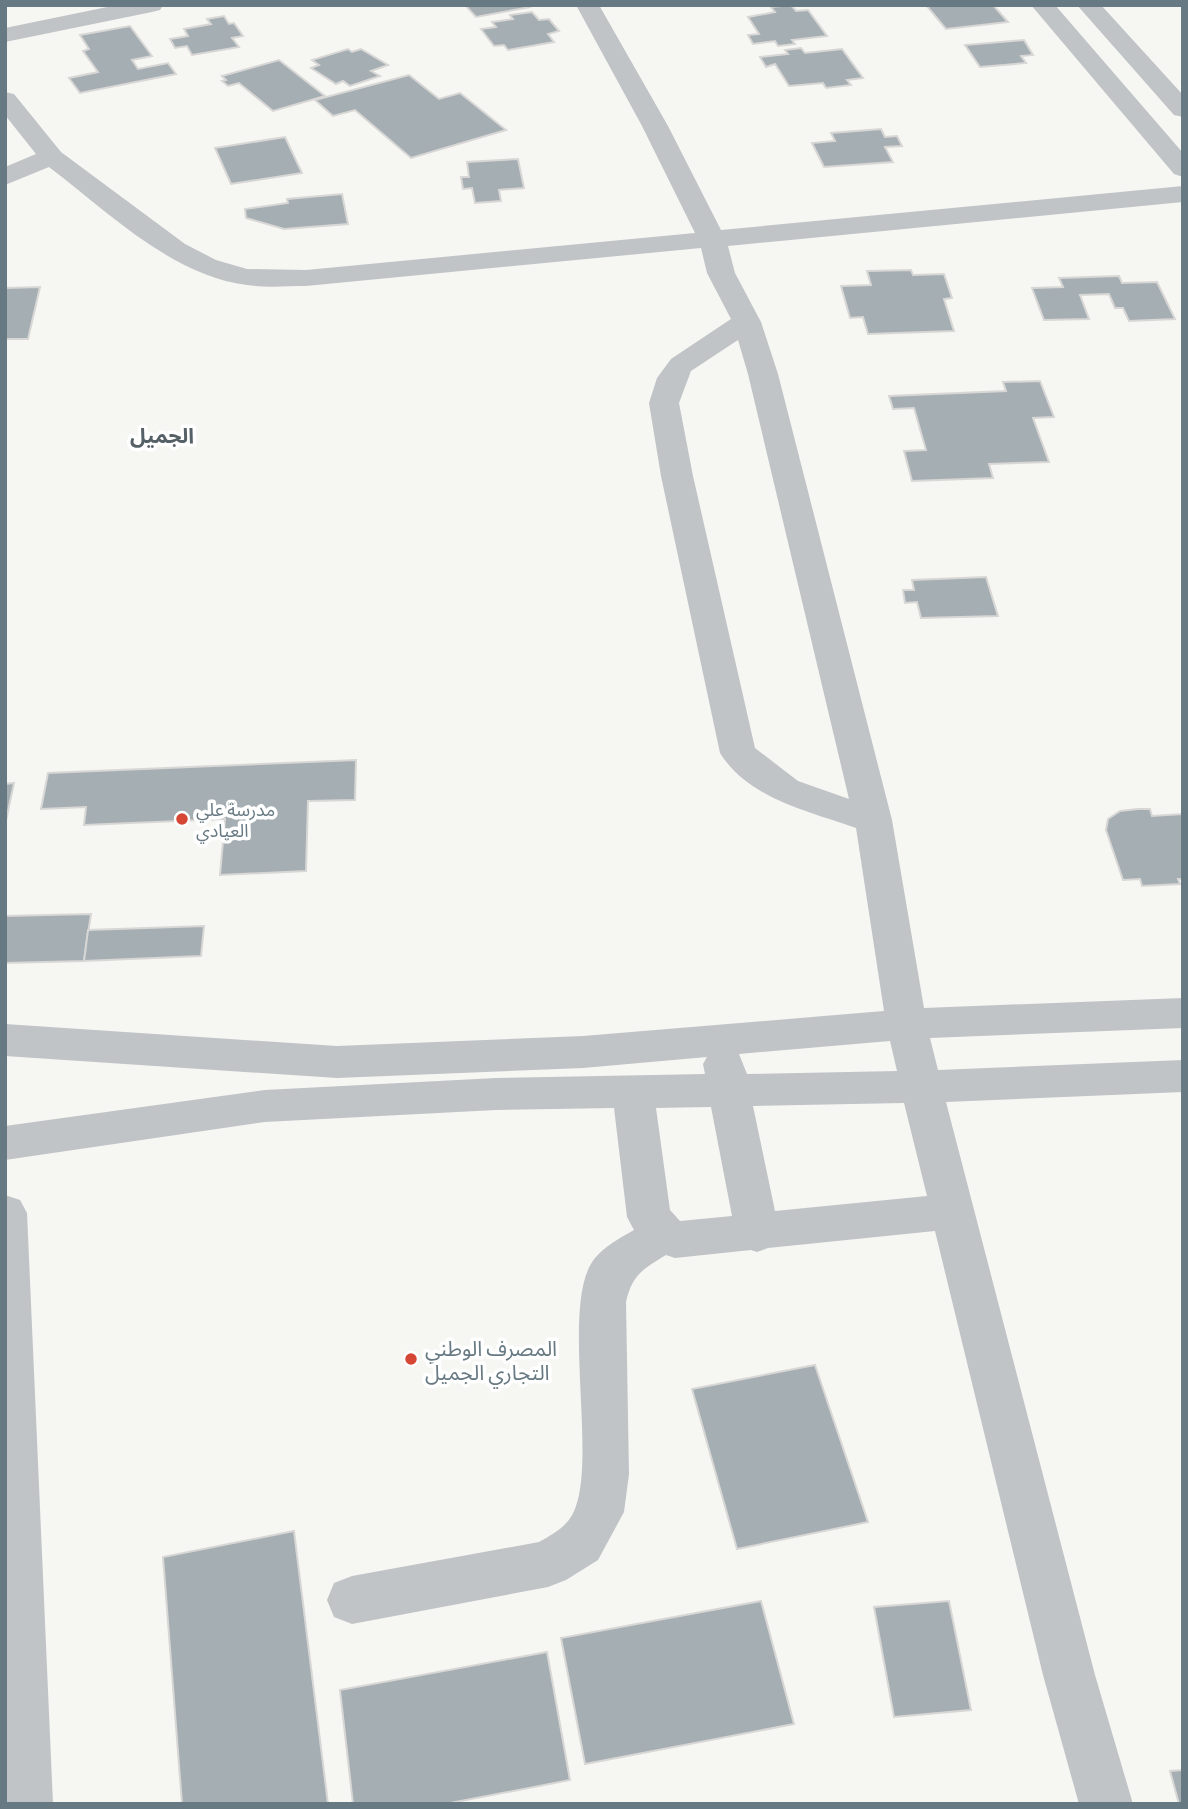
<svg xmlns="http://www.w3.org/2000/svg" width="1188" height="1809" font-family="Commissioner,'Noto Sans Arabic',sans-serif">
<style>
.building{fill:#a5aeb2;stroke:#d8d7d6;stroke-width:2}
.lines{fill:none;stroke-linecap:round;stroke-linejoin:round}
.minor{fill:#c0c4c7;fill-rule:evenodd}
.poi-dot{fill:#d64634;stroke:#fff;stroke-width:2.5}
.labels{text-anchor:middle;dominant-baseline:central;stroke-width:7;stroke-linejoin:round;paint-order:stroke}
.poi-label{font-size:18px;fill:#677982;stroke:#fff;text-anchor:start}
.far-district-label{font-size:21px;font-weight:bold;fill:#556167;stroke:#fff}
.near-poi-label{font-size:21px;fill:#677982;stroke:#fff;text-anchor:start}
</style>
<rect width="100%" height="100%" fill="#f6f6f3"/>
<g class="building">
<polygon points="465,5 529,5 530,7 476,17"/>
<polygon points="791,5 796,11 808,10 827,36 792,40 795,44 778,46 775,41 753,44 748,35 759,34 748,17 775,12 771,7"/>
<polygon points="926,5 993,5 1008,22 946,29"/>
<polygon points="532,12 539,20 549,19 559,31 548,34 554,42 508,50 504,45 494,46 481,29 496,27 492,22 513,19 510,15"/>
<polygon points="224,16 229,24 234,23 243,36 232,38 239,47 192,55 187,46 175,48 170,39 188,36 184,29 211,24 207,19"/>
<polygon points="130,26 152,56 132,60 138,69 168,63 176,74 80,93 69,78 98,72 83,51 89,49 80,35"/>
<polygon points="1024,40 1033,55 1021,56 1026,63 980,67 965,45"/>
<polygon points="801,48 805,53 842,49 863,78 847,80 851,85 826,88 823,83 789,86 775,64 766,67 760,57 788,54 785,50"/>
<polygon points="348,49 352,52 361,49 388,65 371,71 380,76 350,86 343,81 336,84 311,68 319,65 312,60"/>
<polygon points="279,60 325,96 273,111 239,83 228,86 222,81 226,80 222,76"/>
<polygon points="409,75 439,99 460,93 506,130 411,158 355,110 333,116 315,100"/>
<polygon points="881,129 885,137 897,136 902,146 885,147 893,162 824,167 812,143 835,141 831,133"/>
<polygon points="285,137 302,173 231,184 215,148"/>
<polygon points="518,159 524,188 499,190 501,201 475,203 472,188 463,189 461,177 469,177 467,162"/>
<polygon points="342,194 348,224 284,229 246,218 245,209 288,203 287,199"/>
<polygon points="911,270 913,275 944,274 952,298 944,299 954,331 868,334 863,317 850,318 841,286 871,285 867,271"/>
<polygon points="1119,276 1122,283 1157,282 1175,319 1129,321 1123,308 1115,308 1109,294 1080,295 1089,319 1044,320 1032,288 1063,287 1059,278"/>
<polygon points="40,287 28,339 5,339 5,288"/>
<polygon points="1040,381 1054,417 1033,418 1049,462 989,464 993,478 912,481 904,451 926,450 914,408 893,409 889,396 1006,391 1003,382"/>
<polygon points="986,577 998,616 921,618 917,602 905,603 903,590 914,590 912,580"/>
<polygon points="356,760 355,800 308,801 306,871 220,875 225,819 84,825 86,807 41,809 48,773"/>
<polygon points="14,783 5,825 5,784"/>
<polygon points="1138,809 1150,809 1152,816 1183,814 1183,879 1178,879 1180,884 1142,886 1140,879 1123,880 1106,830 1108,819 1120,811"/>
<polygon points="91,914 84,961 5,963 5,916"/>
<polygon points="204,926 201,956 84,961 88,930"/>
<polygon points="815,1365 868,1522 737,1549 692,1389"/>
<polygon points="294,1531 328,1804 182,1804 163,1557"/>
<polygon points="761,1601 794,1724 585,1764 561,1638"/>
<polygon points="949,1601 971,1710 894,1717 874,1607"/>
<polygon points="547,1652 570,1780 445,1804 353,1804 340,1690"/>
<polygon points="1183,1770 1183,1804 1179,1804 1170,1771"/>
</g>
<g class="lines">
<g class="minor">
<polygon points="117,5 163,5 160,10 152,12 5,42 5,28"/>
<path d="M576,5H599L668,126L721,230L1183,186V202L728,246L735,273L761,322L778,374L892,820L924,1008L1183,998V1028L930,1038L938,1070L1183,1060V1092L946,1102L1095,1675L1133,1804H1079L1043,1675L935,1231L768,1248L757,1252L751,1250L675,1258L666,1255C643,1269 632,1275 626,1302L629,1474L624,1512L598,1560L566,1580L548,1587L352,1624L334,1617L327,1600L334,1583L352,1576L539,1542C555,1533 570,1525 576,1506C596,1449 560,1300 595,1258C605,1246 620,1238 634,1230L627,1217L614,1108L496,1110L265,1122L5,1160V1126L265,1090L496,1078L705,1074L703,1064L707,1057L583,1068L337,1078L5,1056V1024L337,1046L583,1036L884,1011L856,828C808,811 749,799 720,753L661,476L649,403L657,378L671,359L731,319L707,273L701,248L306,286C287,286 266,288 247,285C172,276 107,211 49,167L5,185V167L36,154L5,115V92L14,94L61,152L185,244L216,260L247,269L306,270L695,233L642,126ZM738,340L748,374L849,799L798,781L755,748L693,476L679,403L691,371ZM890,1041L897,1071L747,1074L739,1054ZM904,1103L927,1196L775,1211L753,1106ZM711,1107L732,1216L680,1221L670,1210L656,1108Z"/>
<polygon points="1031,5 1055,5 1183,153 1183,177 1174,174"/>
<polygon points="1077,5 1101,5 1183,95 1183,117 1174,115"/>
<polygon points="5,1195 20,1200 27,1213 53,1804 5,1804"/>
</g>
</g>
<g class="poi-dot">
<circle cx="182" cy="819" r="7"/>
<circle cx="411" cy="1359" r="7"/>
</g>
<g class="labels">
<g class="poi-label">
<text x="196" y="809">مدرسة علي<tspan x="196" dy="21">العيادي</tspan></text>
</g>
<g class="far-district-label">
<text x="162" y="434">الجميل</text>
</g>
<g class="near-poi-label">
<text x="425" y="1347">المصرف الوطني<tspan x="425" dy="24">التجاري الجميل</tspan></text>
</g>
</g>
<rect width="1188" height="1809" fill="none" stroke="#677982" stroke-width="14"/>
</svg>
